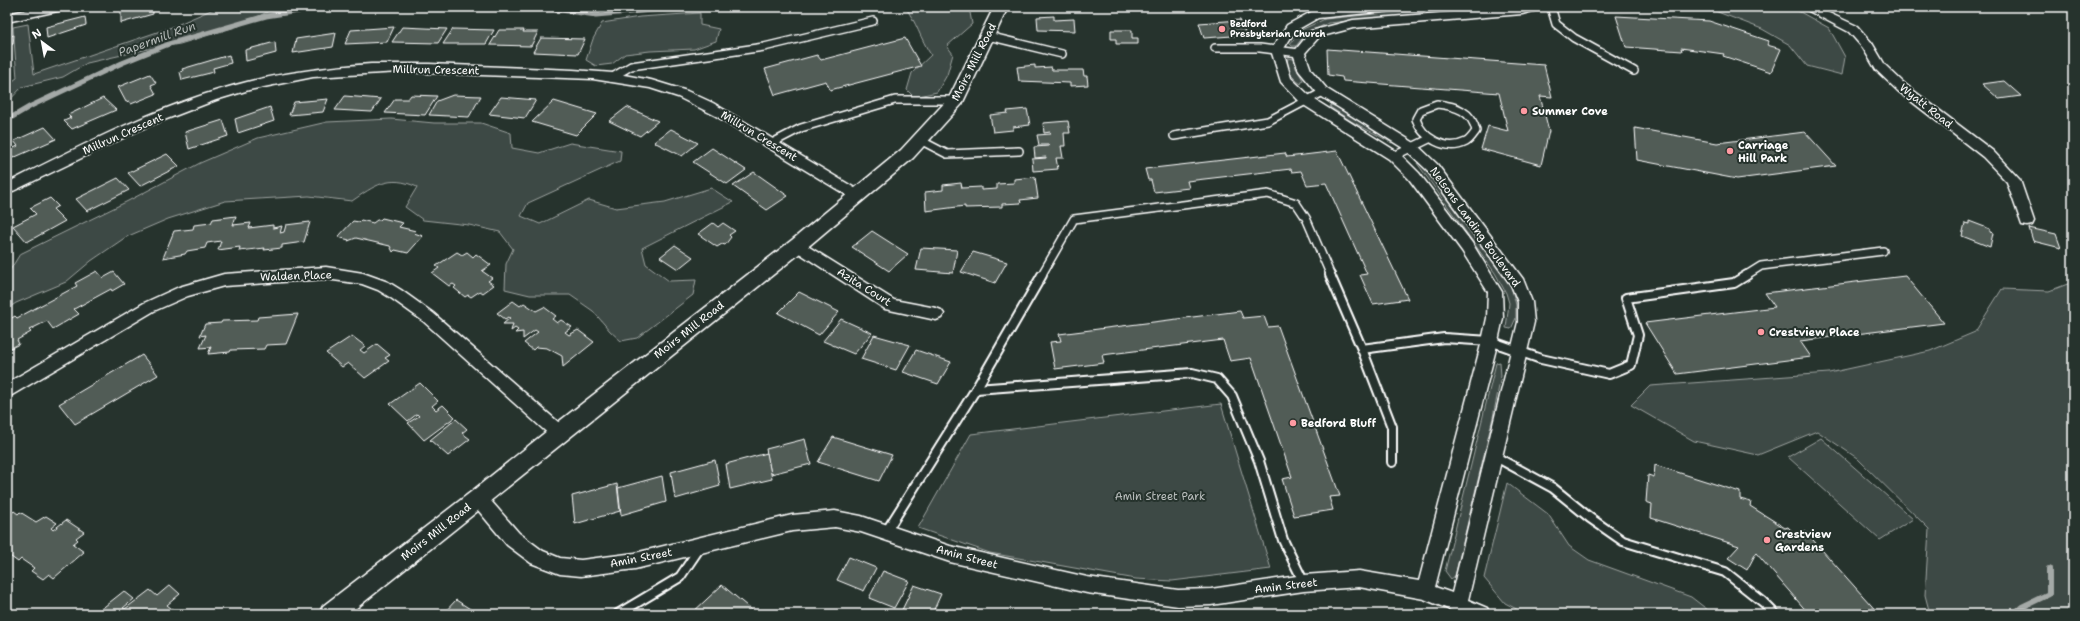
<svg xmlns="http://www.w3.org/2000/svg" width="2080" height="621" font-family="'Shantell Sans',sans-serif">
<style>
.green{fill:#3e4944;stroke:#9ea4a2}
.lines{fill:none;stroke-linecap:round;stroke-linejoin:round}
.stream-far1{stroke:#a4a9a7;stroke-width:5}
.stream{stroke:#a4a9a7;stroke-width:6}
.building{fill:#515c57;stroke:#fff}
.service-far1-casing{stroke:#fff;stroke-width:10}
.service-casing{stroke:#fff;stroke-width:12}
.minor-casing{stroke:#fff;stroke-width:3}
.tertiary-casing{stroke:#fff;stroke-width:3}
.service-far1{stroke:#26332d;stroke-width:7}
.service{stroke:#26332d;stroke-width:8}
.minor{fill:#26332d;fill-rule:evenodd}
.tertiary{fill:#26332d;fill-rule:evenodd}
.poi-dot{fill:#ff9aa2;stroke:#26332d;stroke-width:1.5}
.labels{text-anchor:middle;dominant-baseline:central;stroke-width:4;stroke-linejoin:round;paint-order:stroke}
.far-poi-label{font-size:9px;font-weight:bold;fill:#fff;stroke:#26332d;text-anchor:start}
.street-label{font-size:11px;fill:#fff;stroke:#26332d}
.poi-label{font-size:11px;font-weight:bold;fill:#fff;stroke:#26332d;text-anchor:start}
.park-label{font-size:11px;fill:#bbbfbe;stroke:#26332d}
.water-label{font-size:12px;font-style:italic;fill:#b3b8b6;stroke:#26332d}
</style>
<rect width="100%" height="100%" fill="#26332d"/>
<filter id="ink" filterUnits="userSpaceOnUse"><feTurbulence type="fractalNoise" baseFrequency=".025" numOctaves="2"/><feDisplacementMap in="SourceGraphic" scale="8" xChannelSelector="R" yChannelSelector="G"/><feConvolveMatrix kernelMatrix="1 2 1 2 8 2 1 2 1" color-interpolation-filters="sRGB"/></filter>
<g filter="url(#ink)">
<g class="green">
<polygon points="218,7 277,7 239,26 180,44 148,49 87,63 63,77 22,87 7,103 7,85 17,78 13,27 28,24 34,74 172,27"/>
<path d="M905,7H969L972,24L947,46L953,54L947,75L937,92L914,97L907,90L912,73L931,55C920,38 917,23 905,7Z"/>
<polygon points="1447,7 1493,7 1328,23 1306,34 1296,46 1292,46 1290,44 1301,30 1325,19"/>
<polygon points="1695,7 1791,7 1829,28 1845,57 1842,75 1807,66 1790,45 1762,29 1715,11"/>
<polygon points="700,13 700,25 719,29 716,41 694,49 650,51 625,54 612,64 596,66 586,60 593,39 602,23 640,17"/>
<path d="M1288,58L1294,59L1296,68L1303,80L1301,84C1292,78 1285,69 1288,58Z"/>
<polygon points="1331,105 1337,107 1394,141 1392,143 1351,121 1330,107"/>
<path d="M391,119L434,123H481L511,133L512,148L539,153L570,143L621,151L620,161L528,203L521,216L540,224L589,200L616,208L665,202L711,188L733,202L642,248L646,264L669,281L696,280L693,295L637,338L621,341L610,331L593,311L570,295H530L505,289L506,264L513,249L500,232L469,225L423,220L405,207L417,187C389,174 374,186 352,201L309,196L225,201L168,219L126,237L91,261L66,282L16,303L7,309V275L20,254L128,201L200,163L258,138L327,122Z"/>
<polygon points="1417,163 1422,163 1490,253 1511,286 1516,305 1516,318 1511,329 1506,328 1509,303 1506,293 1495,273"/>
<polygon points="2073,282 2073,614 1930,614 1925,595 1929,529 1857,458 1817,431 1758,455 1694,441 1631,405 1650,386 1829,373 1930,351 1975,332 2002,289 2049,291"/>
<polygon points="1500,362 1501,376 1493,417 1455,576 1451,579 1445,571 1496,363"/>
<polygon points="1221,404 1271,569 1172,581 1136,579 990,553 918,528 971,434"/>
<polygon points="1821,438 1913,519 1880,540 1788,457"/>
<polygon points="1507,483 1548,514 1569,546 1589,560 1691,597 1713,614 1526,614 1505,603 1484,578"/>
</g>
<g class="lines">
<g class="stream-far1">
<polyline points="540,7 596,15 684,7"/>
<polyline points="7,120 31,106 122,63 169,44 266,16 324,7"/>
</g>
<polyline class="stream" points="2014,614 2022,607 2049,594 2049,569"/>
</g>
<g class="building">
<polygon points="141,7 153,7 153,14 121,23 121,12"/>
<polygon points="1875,7 1900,7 1900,12"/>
<polygon points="1054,16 1054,20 1074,19 1075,31 1038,30 1037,17"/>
<polygon points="1616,16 1709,21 1769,41 1767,45 1781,49 1771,72 1723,56 1724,54 1681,48 1682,51 1626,47"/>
<polygon points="85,17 86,25 47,38 46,27"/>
<polygon points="1240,20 1246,35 1204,38 1199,23"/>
<polygon points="394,27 387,42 345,44 351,30"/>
<polygon points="402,27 447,29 438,43 392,42"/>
<polygon points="453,29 494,30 486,44 443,44"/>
<polygon points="499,30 524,30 523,32 538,32 531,46 490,45"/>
<polygon points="1111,30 1132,30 1132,38 1138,38 1138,44 1116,44 1116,39 1111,39"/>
<polygon points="336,33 333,47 293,53 296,39"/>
<polygon points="14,35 13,44 8,45 7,52 7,37"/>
<polygon points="541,38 585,39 578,54 533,52"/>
<polygon points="905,38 921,66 830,90 826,81 775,95 765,69 817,55 821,60"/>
<polygon points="275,42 276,53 246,61 245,50"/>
<polygon points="1327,49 1544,65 1552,97 1540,96 1549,131 1541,165 1481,149 1488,126 1508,131 1499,93 1343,81 1342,77 1328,75"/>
<polygon points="229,55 231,63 213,68 214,72 182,80 180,72 183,71 182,69"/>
<polygon points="1035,65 1035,68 1051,67 1052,70 1083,70 1084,76 1087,76 1088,85 1070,86 1070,83 1019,81 1017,67"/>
<polygon points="150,74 156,83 151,85 156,94 131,104 129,101 126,102 118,87"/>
<polygon points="2004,81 2021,96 1999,99 1982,84"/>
<polygon points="411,95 437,96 425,115 385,113 395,99 408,99"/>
<polygon points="453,95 481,96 469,117 429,115 437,101"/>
<polygon points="345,96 381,99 372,112 335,110"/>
<polygon points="501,97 536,100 525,118 489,114"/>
<polygon points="103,98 116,110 72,129 64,121 71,118 68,115"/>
<polygon points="328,99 323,112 289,115 294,102"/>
<polygon points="554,101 597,114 576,135 532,122"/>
<polygon points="270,107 274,121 238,133 235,119"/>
<polygon points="627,107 658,121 640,136 609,121"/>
<polygon points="1027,109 1030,125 1013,127 1013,130 993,132 990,115 1008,113 1007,111"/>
<polygon points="223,120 228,136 189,149 185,132"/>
<polygon points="1068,121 1070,133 1064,133 1065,146 1061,146 1063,158 1056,158 1058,169 1033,171 1032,159 1046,158 1046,157 1035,158 1034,147 1049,146 1049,145 1039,145 1037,135 1051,134 1050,132 1044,133 1043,123"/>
<polygon points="45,127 56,139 13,158 7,151 18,146 14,141"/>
<polygon points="1635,128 1717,143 1805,132 1836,166 1737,179 1637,160"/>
<polygon points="671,129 698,143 682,156 654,142"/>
<polygon points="712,148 746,170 727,184 693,162"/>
<polygon points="1337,151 1408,299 1373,304 1360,275 1367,274 1326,183 1307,185 1301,171 1292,172 1291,169 1187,181 1189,188 1154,192 1151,180 1148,180 1145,169 1285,153 1287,157"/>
<polygon points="167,154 179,166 140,186 128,173"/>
<polygon points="754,172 788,196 767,210 733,186"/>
<polygon points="1035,177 1038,198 1020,200 1021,203 1002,204 1002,207 965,208 965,206 926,211 925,192 943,190 943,185 961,183 962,188 981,187 981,190 997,189 997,184 1014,183 1014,179"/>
<polygon points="118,178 129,190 87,211 76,199"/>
<polygon points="50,198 58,206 53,209 65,221 27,242 13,226 36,214 30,208"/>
<polygon points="236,216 233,225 251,223 249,228 273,225 273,228 282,226 280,233 284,232 286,225 310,222 304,242 282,245 282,248 264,250 265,248 239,251 240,247 218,250 221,241 207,243 205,248 187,251 185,254 163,258 174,231 193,229 194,225 211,223 213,219"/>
<polygon points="382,218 403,223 399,227 416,231 414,233 423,236 408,253 395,250 393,252 390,246 356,238 348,241 349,240 338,237 353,221 359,222 361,220 373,223 377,220 380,220"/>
<polygon points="1969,221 1990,229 1990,232 1993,233 1990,247 1962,236 1965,223 1969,224"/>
<polygon points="713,223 718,227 723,223 735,231 729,235 731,237 725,245 722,244 717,247 698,234"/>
<polygon points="2029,228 2056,234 2061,248 2033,241"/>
<polygon points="872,231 908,254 889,271 852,247"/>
<polygon points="675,245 693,257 678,269 660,257"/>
<polygon points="921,248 957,250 953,273 916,270"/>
<polygon points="457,252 462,255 467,252 473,257 476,254 491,265 482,271 492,278 488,281 494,285 483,293 480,291 471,297 468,295 465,297 454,288 456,286 453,284 449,286 432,273 439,268 436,266"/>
<polygon points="973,252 1007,262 995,283 961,272"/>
<polygon points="97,271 103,278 114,272 124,284 112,291 111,289 74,309 79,314 53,329 47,321 29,330 31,332 17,340 19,344 7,350 7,321 15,316 17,318 77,286 75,283"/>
<polygon points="1905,276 1944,323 1800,341 1811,357 1677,374 1645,323 1775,307 1765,293"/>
<polygon points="799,292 839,312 819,335 778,313"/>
<polygon points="513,301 520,306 524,303 536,311 544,307 556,316 552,319 557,323 561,320 572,327 565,332 569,335 578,330 594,342 563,367 562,356 547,348 536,347 533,350 524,343 538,332 535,330 523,339 523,332 515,333 518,330 515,328 511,331 513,324 503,324 510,318 508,317 505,319 497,313"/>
<polygon points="1240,311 1243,318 1264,316 1268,327 1278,326 1340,496 1329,497 1333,510 1294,516 1282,479 1292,477 1251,358 1230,361 1223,340 1102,355 1104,363 1055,369 1050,342 1061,341 1059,334"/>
<polygon points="298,314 286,344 266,345 264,349 231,350 230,352 208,354 211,347 200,348 206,335 200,336 205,324 221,323 222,321 257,320 258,317"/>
<polygon points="841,319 872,333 854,354 823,341"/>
<polygon points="874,335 910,345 896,370 861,359"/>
<polygon points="352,336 365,346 360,350 364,353 377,344 390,355 385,358 389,361 365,378 348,363 342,367 326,353"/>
<polygon points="916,350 951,362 938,384 903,372"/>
<polygon points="142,355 158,375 75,424 59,404"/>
<polygon points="420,383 438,401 432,406 436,410 443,405 455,417 424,440 408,423 419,416 417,414 408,421 390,404"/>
<polygon points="456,419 467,429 462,433 470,439 448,456 430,440"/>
<polygon points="833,437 892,455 879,481 818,462"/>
<polygon points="805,439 811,464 771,474 766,449"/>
<polygon points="767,453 772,479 730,489 726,464"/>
<polygon points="715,460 720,486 675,499 671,472"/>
<polygon points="1655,465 1740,492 1740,499 1751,502 1750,506 1785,528 1788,527 1795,534 1805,531 1879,614 1809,614 1756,553 1747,570 1728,558 1739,546 1651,518 1652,504 1646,502 1648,475 1654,477"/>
<polygon points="662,476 666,502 621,515 618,488"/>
<polygon points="617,484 620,511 575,524 572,496"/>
<polygon points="14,511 18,514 20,512 36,522 46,516 57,523 51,528 53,530 66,520 84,532 76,538 78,540 73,544 84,552 54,578 49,574 43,579 31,571 34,568 21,559 18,562 7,554 7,517"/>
<polygon points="849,557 876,568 864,591 837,580"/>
<polygon points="883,571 909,581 894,608 869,598"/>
<polygon points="170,585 180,594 167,605 176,612 174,614 95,614 124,591 134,599 123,608 125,609 150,590 157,596"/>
<polygon points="722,585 754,612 752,614 691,614"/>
<polygon points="914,585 941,594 932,614 900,614"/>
<polygon points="456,600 478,614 443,614"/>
</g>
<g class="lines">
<g class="service-far1-casing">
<g id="service-far1">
<polyline points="1551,7 1556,24 1574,38 1634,71"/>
<polyline points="988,36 1062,54"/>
<polyline points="1215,48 1260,48 1299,53"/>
<polyline points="611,78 631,66 764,47 873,21"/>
<path d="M1437,104C1456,106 1472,111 1476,131C1473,135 1470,140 1466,142C1446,152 1422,138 1416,119L1421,110Z"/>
<polyline points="1174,136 1268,121 1323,92"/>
<polyline points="920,140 947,154 1019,151"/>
<polyline points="772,143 801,128 895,100 956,100"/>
<polyline points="1394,156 1429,139"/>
<polyline points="1041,276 1074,219 1268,194 1296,203 1306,218 1331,276"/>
<polyline points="1745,276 1761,266 1883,251"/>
</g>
</g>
<g class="service-casing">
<g id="service">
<polyline points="1330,275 1362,349 1392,427 1392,462"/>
<polyline points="1362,349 1444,338 1490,341 1541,359 1609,374 1631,365 1638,335 1626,298 1734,283 1747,275"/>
<polyline points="976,389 1192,373 1217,379 1232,396 1259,461 1283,540 1304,583"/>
<polyline points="1494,456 1553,488 1590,518 1623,541 1725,572 1763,602 1775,614"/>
<polyline points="886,532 976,389 1042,275"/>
<polyline points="618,614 680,577 701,546"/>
</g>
</g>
<g class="minor-casing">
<g id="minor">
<polygon points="41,7 64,7 62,10 7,22 7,14"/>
<polygon points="1355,7 1393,7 1387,11 1318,18 1295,31 1283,50 1291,78 1312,98 1399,153 1419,173 1472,243 1502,292 1503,318 1498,341 1435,587 1452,593 1518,322 1518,302 1511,285 1427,170 1406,150 1319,95 1299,71 1293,53 1311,31 1353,20 1515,7 1539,7 1537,10 1522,14 1353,28 1319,37 1305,53 1311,70 1327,89 1416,144 1437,164 1523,279 1532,302 1534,322 1468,600 1487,608 1490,614 1460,614 1424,599 1359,587 1304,591 1211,605 1178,606 1087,593 950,562 861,532 835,527 792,531 635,569 581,576 560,574 531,563 507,545 473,504 470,499 473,494 479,491 485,494 519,533 543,551 560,558 581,560 635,553 792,515 835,511 861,516 950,546 1087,577 1178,590 1211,589 1304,575 1359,571 1419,581 1482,341 1487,318 1488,292 1462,251 1409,179 1389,159 1302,104 1281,82 1271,50 1287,25 1311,12"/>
<polygon points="1801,7 1816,7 1857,26 1872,43 1885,65 1906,85 1993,151 2020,180 2034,221 2032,225 2027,226 2022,225 2007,182 1983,157 1898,91 1876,70 1863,48 1849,32"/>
<path d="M371,64H429L573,70L613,73L651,80L687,91L713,103L863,193L865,196L863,199H853L716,116L678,97L650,88L593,79L400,72L313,77L249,90L216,100L146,127L7,194V183C84,144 163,103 247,82C288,72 329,67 371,64Z"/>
<polygon points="798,240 894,300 936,308 941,310 944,314 941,318 936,320 885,309 793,249 791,245 793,241"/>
<polygon points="326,267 363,273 388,282 401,290 433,313 565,428 567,433 565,438 559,440 553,438 423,321 391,298 378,290 362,284 326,279 224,286 188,296 154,311 7,398 7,383 144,303 179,287 224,274"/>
</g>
</g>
<g class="tertiary-casing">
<polygon id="tertiary" points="994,7 1008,7 962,104 913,158 804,250 349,614 319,614 323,606 471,492 552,427 792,240 901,150 949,98"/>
</g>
<use href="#service-far1" class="service-far1"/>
<use href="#service" class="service"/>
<use href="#minor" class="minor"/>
<use href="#tertiary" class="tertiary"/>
</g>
</g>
<g class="poi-dot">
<circle cx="1222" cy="29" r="4"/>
<circle cx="1524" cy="111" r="4"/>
<circle cx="1730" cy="151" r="4"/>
<circle cx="1761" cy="332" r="4"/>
<circle cx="1293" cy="423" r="4"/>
<circle cx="1767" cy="540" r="4"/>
</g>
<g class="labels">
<g class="far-poi-label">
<text x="1230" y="24">Bedford<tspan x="1230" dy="10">Presbyterian Church</tspan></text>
</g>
<g class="street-label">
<text transform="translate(974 62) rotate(-63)">Moirs Mill Road</text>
<text transform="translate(436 70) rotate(1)">Millrun Crescent</text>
<text transform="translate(1926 106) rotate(38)">Wyatt Road</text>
<text transform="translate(123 134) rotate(-24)">Millrun Crescent</text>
<text transform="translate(759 136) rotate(31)">Millrun Crescent</text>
<text transform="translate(1475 227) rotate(54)">Nelsons Landing Boulevard</text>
<text transform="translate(296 276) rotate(-2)">Walden Place</text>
<text transform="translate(864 287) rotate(32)">Azita Court</text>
<text transform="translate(689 330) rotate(-38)">Moirs Mill Road</text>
<text transform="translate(436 532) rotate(-38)">Moirs Mill Road</text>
<text transform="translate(967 557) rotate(15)">Amin Street</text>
<text transform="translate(641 558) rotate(-11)">Amin Street</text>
<text transform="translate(1286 586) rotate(-7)">Amin Street</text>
</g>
<g class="poi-label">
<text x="1532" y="111">Summer Cove</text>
<text x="1738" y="145">Carriage<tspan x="1738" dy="13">Hill Park</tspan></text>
<text x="1769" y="332">Crestview Place</text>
<text x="1301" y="423">Bedford Bluff</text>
<text x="1775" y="534">Crestview<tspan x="1775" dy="13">Gardens</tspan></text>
</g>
<g class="park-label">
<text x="1160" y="496">Amin Street Park</text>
</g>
<g class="water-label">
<text transform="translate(157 39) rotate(-20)">Papermill Run</text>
</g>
</g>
<rect width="2080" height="621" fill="none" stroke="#26332d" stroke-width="24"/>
<rect x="12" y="12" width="2056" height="597" fill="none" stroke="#fff" stroke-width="1.5" filter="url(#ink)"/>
<g transform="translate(42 42) rotate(328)" stroke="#26332d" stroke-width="3" paint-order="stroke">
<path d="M0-3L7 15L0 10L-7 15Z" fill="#ffffff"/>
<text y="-6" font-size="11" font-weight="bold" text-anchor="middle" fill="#ffffff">N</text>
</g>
</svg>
